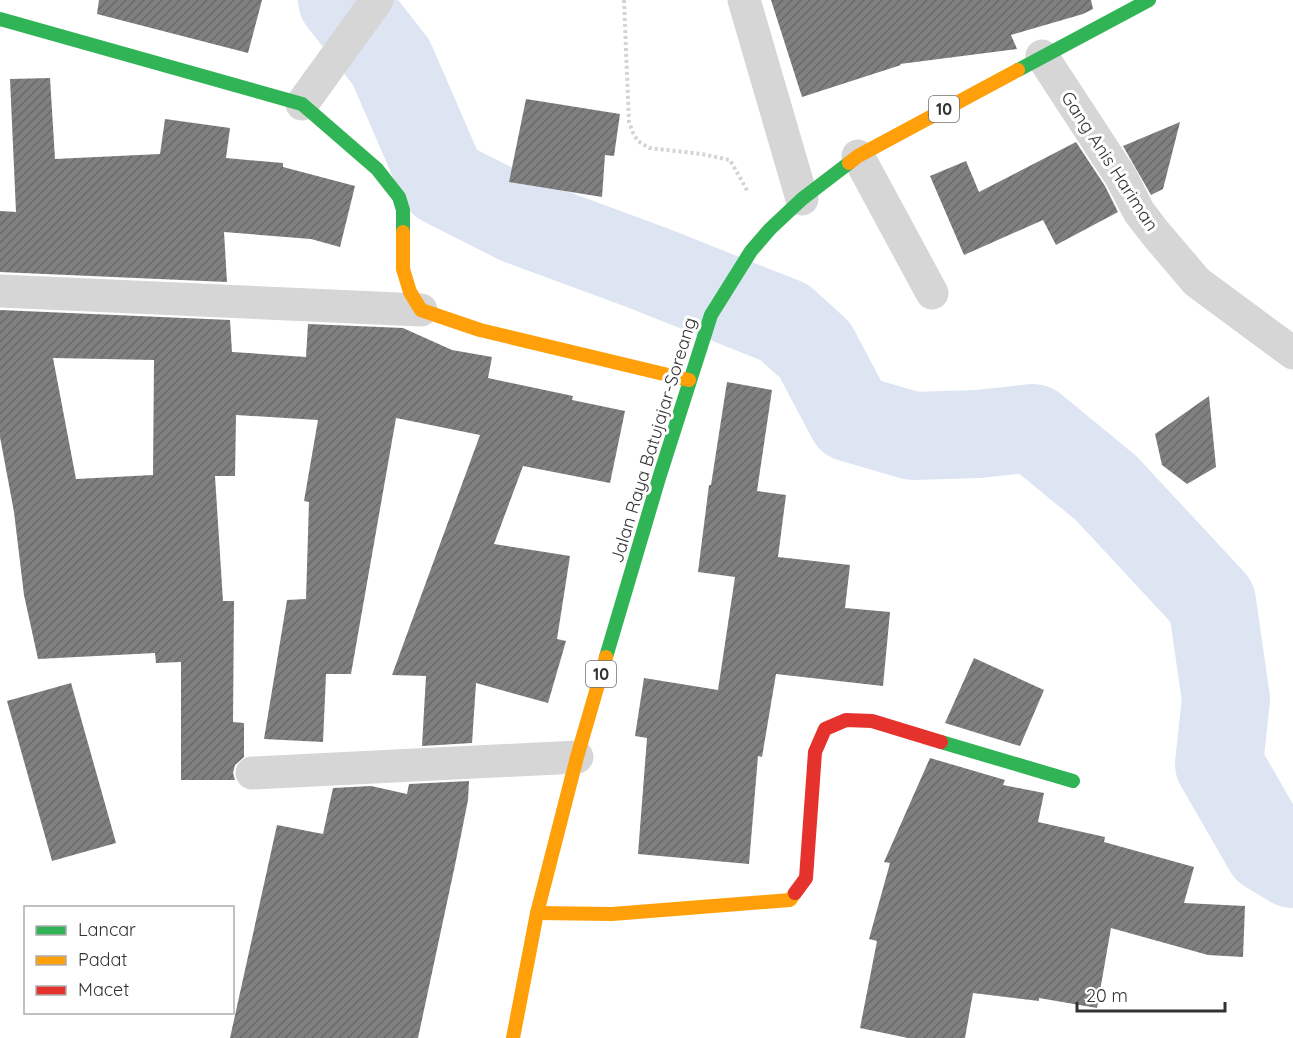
<svg xmlns="http://www.w3.org/2000/svg" width="1293" height="1038" font-family="Quicksand,sans-serif">
<style>
.lines{fill:none;stroke-linecap:round;stroke-linejoin:round}
.river{stroke:#dde5f2;stroke-width:88}
.building{fill:url(#building-hatch);fill-rule:evenodd}
.path{stroke:#d4d4d4;stroke-width:4;stroke-dasharray:3 3;stroke-linecap:butt}
.street{stroke:#d6d6d6;stroke-width:33}
.fast{stroke:#30b455;stroke-width:14}
.slow{stroke:#ff9f0a;stroke-width:14}
.jam{stroke:#e5322d;stroke-width:14}
.labels{text-anchor:middle;dominant-baseline:central;stroke-width:6;stroke-linejoin:round;paint-order:stroke}
.shield{fill:#fff;stroke:#707070;stroke-width:1.5}
.shield-label{font-size:16px;font-weight:bold;fill:#323232}
.street-label{font-size:18px;fill:#323232;stroke:#fff}
</style>
<defs>
<pattern id="building-hatch" width="6" height="6" patternUnits="userSpaceOnUse" patternTransform="scale(1.5)"><rect width="6" height="6" fill="#808080"/><path d="M-1 1l2-2M0 6l6-6M5 7l2-2" fill="none" stroke="#696969"/></pattern>
</defs>
<rect width="100%" height="100%" fill="#fff"/>
<g class="lines">
<polyline class="river" points="342,0 391,62 443,182 518,220 648,268 784,322 815,350 851,418 913,436 978,434 1033,428 1106,488 1212,602 1226,699 1219,764 1268,849 1293,864"/>
</g>
<g class="building">
<polygon points="99,0 262,0 248,53 97,14"/>
<polygon points="771,0 1091,0 1093,9 1083,14 1011,35 1017,49 900,64 901,65 802,97"/>
<polygon points="50,78 55,159 160,154 165,119 230,128 226,158 283,163 283,167 355,186 340,247 311,239 224,232 227,282 0,272 0,211 16,212 10,79"/>
<polygon points="526,99 620,114 614,156 605,155 602,197 509,182"/>
<polygon points="1180,122 1163,189 1151,195 1123,146"/>
<polygon points="1076,142 1105,186 1118,212 1056,245 1043,220 964,255 930,176 966,161 979,192"/>
<path d="M0,310L230,320L232,352L306,357L308,324L403,328L452,350L492,357L488,378L573,396L572,400L625,411L610,483L523,466L494,544L570,556L557,639L566,641L548,703L476,683L472,743L422,746L426,676L392,675L480,435L396,418L351,674H326L323,742L264,739L287,600L306,599L309,502L304,501L318,420L236,415L235,476H215L223,601H234L233,722L244,723V757L235,765L233,773L235,780H181V662L156,663L155,653L38,659L24,595L14,512L0,437ZM53,358L154,360L153,475L76,479Z"/>
<polygon points="727,382 772,390 757,491 786,495 778,557 850,565 845,608 890,612 883,686 776,674 762,757 758,756 749,864 638,854 647,738 635,736 644,678 718,690 735,577 698,572 709,485 711,485"/>
<polygon points="1209,396 1216,467 1187,484 1162,465 1155,434"/>
<polygon points="974,658 1044,690 1020,746 945,723"/>
<polygon points="71,683 116,843 52,861 7,701"/>
<polygon points="930,758 1005,780 1003,785 1044,793 1038,822 1105,837 1104,842 1194,867 1184,903 1245,906 1243,957 1208,955 1111,928 1097,1008 1039,998 1039,1001 973,993 965,1038 908,1038 860,1028 877,941 869,939 890,863 884,862"/>
<polygon points="469,781 468,800 455,865 418,1038 230,1038 277,825 323,834 333,788 371,786 407,794 409,784"/>
</g>
<g class="lines">
<polyline class="path" points="624,0 629,122 633,133 638,141 649,148 702,154 730,160 748,192"/>
<g class="street">
<polyline points="744,0 802,199"/>
<polyline points="1042,56 1121,177 1139,212 1156,234 1197,282 1293,353"/>
<polyline points="302,104 377,0"/>
<polyline points="858,156 932,293"/>
<polyline points="0,291 421,310"/>
<polyline points="252,773 577,757"/>
</g>
<g class="fast">
<polyline points="0,19 302,104 377,169 399,197 403,210 403,232"/>
<polyline points="1018,70 1149,0"/>
<polyline points="606,657 659,478 711,315 751,251 770,229 802,199 849,163"/>
<polyline points="941,742 1073,781"/>
</g>
<g class="slow">
<polyline points="849,163 858,156 1018,70"/>
<polyline points="403,232 403,269 410,292 421,310 480,330 689,380"/>
<polyline points="537,913 612,914 790,900 795,893"/>
<polyline points="513,1038 537,913 577,757 606,657"/>
</g>
<polyline class="jam" points="795,893 806,878 815,752 825,729 846,720 872,721 941,742"/>
</g>
<g class="labels">
<g class="shield">
<rect x="929" y="96" width="30" height="26" rx="4.5"/>
<rect x="586" y="661" width="30" height="26" rx="4.5"/>
</g>
<g class="shield-label">
<text x="944" y="109">10</text>
<text x="601" y="674">10</text>
</g>
<g class="street-label">
<text transform="translate(1110 161) rotate(57)">Gang Anis Hariman</text>
<text transform="translate(653 440) rotate(-73)">Jalan Raya Batujajar-Soreang</text>
</g>
</g>
<rect x="24" y="906" width="210" height="108" fill="#ffffff" stroke="#adadad" stroke-width="1.5"/>
<rect x="36" y="926" width="30" height="9" fill="#30b455" stroke="#adadad" stroke-width="1.5"/>
<text x="78" y="936" font-size="18" fill="#323232">Lancar</text>
<rect x="36" y="956" width="30" height="9" fill="#ff9f0a" stroke="#adadad" stroke-width="1.5"/>
<text x="78" y="966" font-size="18" fill="#323232">Padat</text>
<rect x="36" y="986" width="30" height="9" fill="#e5322d" stroke="#adadad" stroke-width="1.5"/>
<text x="78" y="996" font-size="18" fill="#323232">Macet</text>
<path d="M1077 1002v9h148v-9" fill="none" stroke="#323232" stroke-width="3"/>
<text x="1086" y="1002" font-size="18" fill="#323232" stroke="#ffffff" stroke-width="4.5" paint-order="stroke">20 m</text>
</svg>
